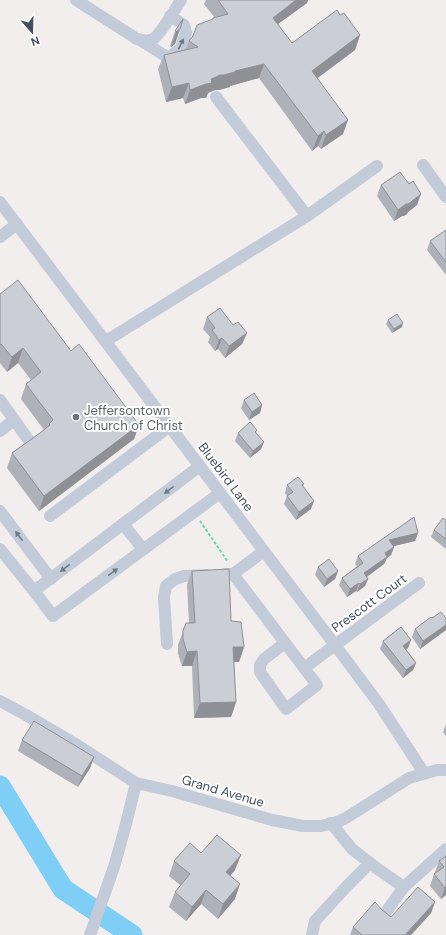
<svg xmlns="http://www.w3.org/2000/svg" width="446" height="935" font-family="'DM Sans',sans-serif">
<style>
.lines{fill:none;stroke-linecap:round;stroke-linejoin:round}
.river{stroke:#7ecef6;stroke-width:21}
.path{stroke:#6ad6af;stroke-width:2;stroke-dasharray:3 2;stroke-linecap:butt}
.minor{stroke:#c2cbd7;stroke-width:12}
.wall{fill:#afb1b8}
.shaded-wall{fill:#8f9096}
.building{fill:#ccced6;stroke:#8f9096}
.oneway{fill:#707a88}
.worship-dot{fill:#6b7280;stroke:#fff;stroke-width:1.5}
.labels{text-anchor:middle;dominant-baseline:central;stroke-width:4;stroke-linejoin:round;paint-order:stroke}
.worship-label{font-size:13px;fill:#5b616d;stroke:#fff;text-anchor:start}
.street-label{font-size:13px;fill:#444e5d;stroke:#fff}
</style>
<rect width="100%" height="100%" fill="#f1eeed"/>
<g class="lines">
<polyline class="river" points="0,786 63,889 132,935"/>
<polyline class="path" points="200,521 228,562"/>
<g class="minor">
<path d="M76,0L137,39C143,40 147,42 153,39C160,35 176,8 181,0"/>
<polyline points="140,40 167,57 171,56 181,48 186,33 184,25 170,16"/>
<polyline points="216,97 307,216"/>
<polyline points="423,165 446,197"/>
<polyline points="0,202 335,645 379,704 424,773"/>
<polyline points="0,237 17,224"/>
<polyline points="106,341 307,216 377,166"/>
<polyline points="0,400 30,442"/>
<polyline points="0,431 14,420"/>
<polyline points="200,466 34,591 53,616 220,493"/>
<polyline points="0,511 51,579"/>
<polyline points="50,516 170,426"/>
<polyline points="123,524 143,549"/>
<polyline points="0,549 34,591"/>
<polyline points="225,574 233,574 264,551"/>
<polyline points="233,574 317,685 286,709 260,672 260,665 264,659 285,643"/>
<polyline points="167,644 164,597 166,586 175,579 184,576 207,575"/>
<polyline points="304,668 419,583"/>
<polyline points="0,701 26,715 77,745 136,783 172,791 272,820 303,826 321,826 337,822 346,818 409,778 437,770 446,770"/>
<polyline points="331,823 352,849 379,870 404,887 383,916"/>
<polyline points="404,887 446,849"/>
<polyline points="90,935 114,867 126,824 136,783"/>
<polyline points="312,935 315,921 346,887 370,863"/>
</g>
</g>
<g class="wall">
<polygon points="206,0 308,0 307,3 278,24 292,43 340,15 360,35 355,50 317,78 348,120 343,134 321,149 318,146 312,151 259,78 230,86 230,87 219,90 215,90 208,93 206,98 201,98 185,104 183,98 166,102 158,69 164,55 186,49 189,41 193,36 197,25 212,20 213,18 215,18 204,4"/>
<polygon points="183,19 175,44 171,47 170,46 175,31"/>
<polygon points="381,185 417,205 408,212 407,214 404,216 402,216 394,221 377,196"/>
<polygon points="446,230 446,275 427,250 430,241"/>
<polygon points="0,294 71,351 139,425 134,439 39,511 7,468 12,453 44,430 21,399 26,384 31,380 18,363 7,372 0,363"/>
<polygon points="207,317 233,325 247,333 242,344 225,358 218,349 215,351 208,342 210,337 203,329"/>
<polygon points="388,320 402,327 392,333 386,324"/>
<polygon points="244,400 262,405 260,413 249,420 241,408"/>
<polygon points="257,430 256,433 264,442 261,449 250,458 235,441 238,433"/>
<polygon points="304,484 303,487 311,509 296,520 284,504 287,496 285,493 287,485"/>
<polygon points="446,520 446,549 431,537 434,530"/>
<polygon points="418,533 415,541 393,546 394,547 391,555 387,558 384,564 367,577 368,579 365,586 357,592 356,591 347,597 339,585 342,578 357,566 355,564 358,556"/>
<polygon points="318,567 338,571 335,579 324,587 315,575"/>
<polygon points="192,571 231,621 244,647 239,662 234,662 236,702 231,717 194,718 192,666 182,666 178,654 178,645 186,623 189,623 187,585"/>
<polygon points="432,618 446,618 446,630 420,649 412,637 415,629"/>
<polygon points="411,640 408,648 406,649 416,663 413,670 403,678 380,649 383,641"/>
<polygon points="446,724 446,736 443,732"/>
<polygon points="22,740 94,757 90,768 78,787 18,751"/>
<polygon points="201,853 235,870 230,876 235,899 218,919 201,904 186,921 169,907 175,892 180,885 169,876 174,861"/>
<polygon points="446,856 446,895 441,899 430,886 434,874 435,873 435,872 439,861"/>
<polygon points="435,902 431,913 411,935 350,935 353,927 382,910 391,917"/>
</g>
<g class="shaded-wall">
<polygon points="296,0 308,0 307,3 267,32 273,18"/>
<polygon points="180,29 175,44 171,47 176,32"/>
<polygon points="360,35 355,50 307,86 312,71"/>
<polygon points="264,64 259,78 230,86 230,87 219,90 215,90 208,93 206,98 201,98 185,104 190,90 211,79 220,75"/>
<polygon points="189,83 183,98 166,102 172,87"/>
<polygon points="348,120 343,134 321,149 326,135"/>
<polygon points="324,131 318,146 312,151 318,136"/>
<polygon points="421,194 417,205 408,212 407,214 404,216 402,216 394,221 398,210"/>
<polygon points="403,323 402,327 392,333 394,329"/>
<polygon points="247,333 242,344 225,358 229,346"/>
<polygon points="222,338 218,349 215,351 219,340"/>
<polygon points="23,348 18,363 7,372 12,357"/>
<polygon points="262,405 260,413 249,420 252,412"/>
<polygon points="139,425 134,439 39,511 44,496"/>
<polygon points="264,442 261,449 250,458 253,451"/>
<polygon points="314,501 311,509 296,520 299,512"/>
<polygon points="418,533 415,541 386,548 389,540"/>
<polygon points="394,547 391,555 387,558 384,564 361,581 364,573 385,553"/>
<polygon points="338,571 335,579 324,587 327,579"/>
<polygon points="368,579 365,586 357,592 360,584"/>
<polygon points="359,583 356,591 347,597 350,589"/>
<polygon points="446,625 446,630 420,649 423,641"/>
<polygon points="411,640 408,648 401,653 403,646"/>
<polygon points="233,647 244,647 239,662 227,662"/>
<polygon points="197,651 192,666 182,666 187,652"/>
<polygon points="416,663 413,670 403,678 406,670"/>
<polygon points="236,702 231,717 194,718 200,703"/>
<polygon points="94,757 90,768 78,787 82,776"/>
<polygon points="241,855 235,870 221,887 226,872"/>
<polygon points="240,884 235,899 218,919 223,904"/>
<polygon points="446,887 446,895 441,899 445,888"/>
<polygon points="206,890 201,904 186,921 192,907"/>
<polygon points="435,902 431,913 411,935 405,935"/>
</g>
<g class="building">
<polygon points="218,0 296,0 273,18 292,43 337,10 340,15 344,13 360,35 312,71 348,120 326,135 324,131 318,136 264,64 235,71 235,72 224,75 220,75 216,77 211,79 212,83 206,84 190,90 189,83 172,87 164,55 198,47 189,41 193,36 197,25 213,19 213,18 228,14"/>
<polygon points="183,19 180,29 176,32 175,31"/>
<polygon points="400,172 409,184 413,181 421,194 412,201 411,202 408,204 406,204 398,210 381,185"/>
<polygon points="446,230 446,262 430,241"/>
<polygon points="18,280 71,351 79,344 139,425 44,496 12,453 40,433 50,425 49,424 53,420 26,384 41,372 23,348 12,357 1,344 0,345 0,294"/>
<polygon points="220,308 233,325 238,322 247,333 229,346 222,338 219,340 212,330 215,328 207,317"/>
<polygon points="397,314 403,323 394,329 388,320"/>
<polygon points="254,393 262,405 252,412 244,400"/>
<polygon points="250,422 257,430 255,432 264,442 253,451 238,433"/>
<polygon points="298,477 304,484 302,485 314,501 299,512 287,496 293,492 287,485"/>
<polygon points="414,517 418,533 389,540 394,547 385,553 387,557 364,573 368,579 360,584 359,583 350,589 342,578 363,563 358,556"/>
<polygon points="443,518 446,520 446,539 434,530"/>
<polygon points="329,559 338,571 327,579 318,567"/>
<polygon points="229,569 231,621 241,622 244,647 233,647 236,702 200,703 197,651 187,652 183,639 183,631 186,623 195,623 192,571"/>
<polygon points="441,612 446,618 446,625 423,641 415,629 431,617 432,618"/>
<polygon points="401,627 411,640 403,646 416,663 406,670 383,641"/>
<polygon points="34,721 94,757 82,776 22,740"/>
<polygon points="217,835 241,855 226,872 240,884 223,904 206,890 192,907 175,892 190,874 174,861 190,843 201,853"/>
<polygon points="446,856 446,887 445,888 434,874 444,867 439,861"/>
<polygon points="418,887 435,902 405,935 362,935 353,927 375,902 382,910 391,917"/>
</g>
<defs><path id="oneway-solid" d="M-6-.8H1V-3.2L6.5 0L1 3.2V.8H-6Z"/></defs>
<g class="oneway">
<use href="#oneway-solid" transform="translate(181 44) rotate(-64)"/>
<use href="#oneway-solid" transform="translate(169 490) rotate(143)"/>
<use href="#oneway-solid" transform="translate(19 536) rotate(-127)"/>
<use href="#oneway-solid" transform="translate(65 568) rotate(143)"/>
<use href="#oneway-solid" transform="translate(113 572) rotate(-36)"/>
</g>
<circle class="worship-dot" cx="76" cy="417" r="4"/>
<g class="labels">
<g class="worship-label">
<text x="84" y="410">Jeffersontown<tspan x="84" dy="15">Church of Christ</tspan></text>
</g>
<g class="street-label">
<text transform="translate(226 477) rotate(53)">Bluebird Lane</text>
<text transform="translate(369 603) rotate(-36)">Prescott Court</text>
<text transform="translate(223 791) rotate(16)">Grand Avenue</text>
</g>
</g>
<g transform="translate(32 32) rotate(160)" stroke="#ffffff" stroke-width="3" paint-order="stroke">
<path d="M0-3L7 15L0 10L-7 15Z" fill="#444e5d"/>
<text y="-6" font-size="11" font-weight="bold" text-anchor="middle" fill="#444e5d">N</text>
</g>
</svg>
